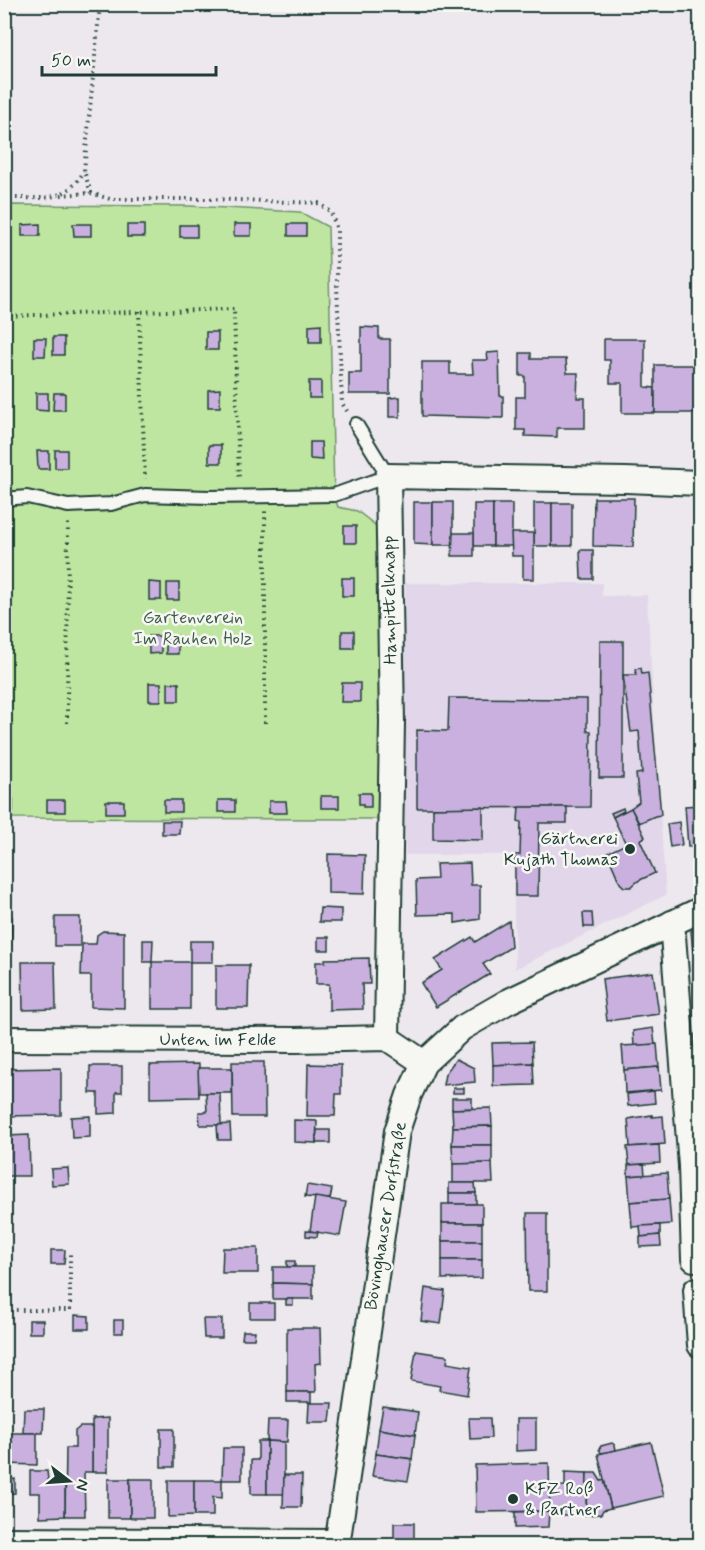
<svg xmlns="http://www.w3.org/2000/svg" width="705" height="1550" font-family="Mynerve,sans-serif">
<style>
.built{fill:#e2d7ea}
.green{fill:#bfe6a1;stroke:#6f926a;stroke-width:1.5}
.building{fill:#c9b0df;stroke:#1f3d34;stroke-width:1.5}
.lines{fill:none;stroke-linecap:round;stroke-linejoin:round}
.lane-casing{stroke:#1f3d34;stroke-width:16}
.street-casing{stroke:#1f3d34;stroke-width:28}
.path{stroke:#1f3d34;stroke-width:4;stroke-dasharray:1.5 4.5;stroke-linecap:butt}
.lane{stroke:#f6f6f2;stroke-width:12}
.street{stroke:#f6f6f2;stroke-width:24}
.poi-dot{fill:#1f3d34;stroke:#f6f6f2;stroke-width:2}
.labels{text-anchor:middle;dominant-baseline:central;stroke-width:5;stroke-linejoin:round;paint-order:stroke}
.street-label{font-size:18px;fill:#1f3d34;stroke:#f6f6f2}
.park-label{font-size:18px;fill:#3f5f4a;stroke:#f6f6f2}
.poi-label{font-size:18px;fill:#1f3d34;stroke:#f6f6f2;text-anchor:end}
</style>
<rect width="100%" height="100%" fill="#ede8ee"/>
<filter id="ink" filterUnits="userSpaceOnUse"><feTurbulence type="fractalNoise" baseFrequency=".0167" numOctaves="2"/><feDisplacementMap in="SourceGraphic" scale="12" xChannelSelector="R" yChannelSelector="G"/><feConvolveMatrix kernelMatrix="1 2 1 2 8 2 1 2 1" color-interpolation-filters="sRGB"/></filter>
<g filter="url(#ink)">
<polygon class="built" points="405,583 602,583 602,596 647,595 657,771 666,895 515,969 513,855 405,855"/>
<polygon class="green" points="4,205 189,206 300,212 328,227 334,495 338,507 357,511 383,531 378,819 5,818"/>
<g class="building">
<polygon points="40,224 40,236 22,236 22,225"/>
<polygon points="73,224 91,224 91,236 74,236"/>
<rect x="234" y="224" width="17" height="12"/>
<rect x="288" y="224" width="18" height="12"/>
<rect x="127" y="225" width="17" height="12"/>
<rect x="180" y="225" width="17" height="12"/>
<polygon points="321,324 321,342 309,342 309,325"/>
<polygon points="361,327 379,328 379,339 390,339 390,394 349,394 349,373 361,373"/>
<rect x="206" y="332" width="12" height="18"/>
<rect x="53" y="337" width="11" height="18"/>
<polygon points="34,338 46,338 45,356 34,356"/>
<polygon points="604,339 645,339 645,387 655,388 655,413 622,413 622,383 610,383 610,360 604,360"/>
<polygon points="499,352 500,396 503,396 503,418 422,416 422,362 450,362 450,374 473,374 472,360 488,360 487,353"/>
<polygon points="520,353 531,353 531,359 566,359 567,373 578,373 577,398 585,398 585,428 557,428 557,437 525,436 525,430 516,430 516,397 525,397 525,376 520,376"/>
<rect x="655" y="365" width="45" height="48"/>
<rect x="309" y="381" width="12" height="17"/>
<polygon points="220,389 220,407 208,407 208,390"/>
<polygon points="36,393 48,393 48,411 36,410"/>
<polygon points="54,393 65,393 65,410 53,410"/>
<polygon points="400,397 400,417 389,417 389,398"/>
<polygon points="310,442 321,442 322,460 310,459"/>
<rect x="209" y="445" width="12" height="18"/>
<rect x="55" y="450" width="12" height="18"/>
<polygon points="37,451 49,451 49,469 38,469"/>
<polygon points="594,498 634,498 633,547 593,546"/>
<polygon points="414,502 433,502 433,545 414,544"/>
<rect x="433" y="502" width="20" height="43"/>
<rect x="534" y="503" width="18" height="43"/>
<rect x="552" y="503" width="20" height="43"/>
<rect x="474" y="504" width="19" height="42"/>
<rect x="493" y="504" width="19" height="42"/>
<rect x="344" y="526" width="12" height="17"/>
<polygon points="453,533 474,533 474,556 452,556"/>
<polygon points="511,533 534,533 534,579 523,579 523,556 512,556"/>
<polygon points="580,550 593,550 593,579 581,579"/>
<rect x="342" y="578" width="12" height="18"/>
<polygon points="149,582 161,583 161,600 149,600"/>
<rect x="167" y="583" width="12" height="17"/>
<rect x="342" y="631" width="12" height="17"/>
<polygon points="149,636 161,636 161,653 149,654"/>
<rect x="166" y="636" width="12" height="18"/>
<polygon points="600,641 623,641 623,778 599,778"/>
<polygon points="641,668 642,674 648,673 661,815 655,816 639,823 631,808 639,802 636,774 642,773 639,731 631,732 623,675 636,675 635,669"/>
<rect x="149" y="683" width="12" height="18"/>
<rect x="168" y="683" width="11" height="18"/>
<polygon points="342,683 360,683 360,702 341,702"/>
<polygon points="449,698 587,699 587,731 591,731 590,807 417,808 417,730 448,731"/>
<polygon points="359,793 371,793 371,807 363,807 363,804 359,804"/>
<rect x="321" y="796" width="18" height="12"/>
<rect x="4" y="799" width="9" height="12"/>
<rect x="47" y="800" width="18" height="12"/>
<rect x="164" y="800" width="17" height="12"/>
<rect x="218" y="800" width="17" height="12"/>
<rect x="106" y="801" width="18" height="12"/>
<polygon points="269,801 286,801 287,813 269,813"/>
<polygon points="700,805 700,846 688,847 685,806"/>
<polygon points="483,807 483,840 433,839 433,808"/>
<polygon points="519,807 567,807 567,823 539,823 538,896 515,896 515,855 520,855 521,822 518,821"/>
<polygon points="623,808 624,811 613,817 611,813"/>
<polygon points="631,808 645,837 640,840 655,873 638,881 631,887 624,887 620,883 607,853 626,844 613,817"/>
<polygon points="162,821 180,821 179,834 162,834"/>
<polygon points="679,822 682,845 670,847 667,824"/>
<polygon points="328,854 365,855 364,894 328,893"/>
<polygon points="470,863 471,885 480,885 480,919 455,923 455,914 417,915 416,880 437,879 436,864"/>
<polygon points="320,908 341,909 341,922 319,922"/>
<polygon points="583,913 592,913 593,927 584,927"/>
<polygon points="4,917 12,917 11,949 4,948"/>
<rect x="55" y="917" width="25" height="29"/>
<polygon points="509,921 511,947 483,964 490,974 436,1007 421,983 442,970 435,960 472,937 475,942"/>
<polygon points="700,928 700,950 693,952 691,931"/>
<polygon points="103,931 124,932 124,1008 91,1007 91,976 81,976 82,944 96,944 97,935"/>
<rect x="318" y="937" width="11" height="13"/>
<polygon points="143,940 153,940 152,962 143,962"/>
<rect x="190" y="941" width="23" height="21"/>
<polygon points="369,958 370,984 362,984 363,1009 329,1010 329,984 316,984 316,962 325,962 325,959"/>
<polygon points="22,962 55,962 56,1009 23,1010"/>
<rect x="152" y="962" width="38" height="47"/>
<polygon points="216,965 249,965 248,1008 216,1008"/>
<polygon points="653,972 659,1014 607,1021 602,979"/>
<polygon points="653,1028 655,1044 634,1046 633,1031"/>
<polygon points="532,1042 533,1063 493,1065 492,1043"/>
<polygon points="657,1044 659,1067 624,1070 622,1046"/>
<polygon points="456,1059 474,1068 475,1082 443,1085 445,1074"/>
<polygon points="232,1062 264,1062 265,1117 233,1117"/>
<polygon points="533,1063 534,1085 493,1086 493,1065"/>
<polygon points="199,1064 199,1097 150,1098 150,1065"/>
<polygon points="308,1064 341,1065 341,1094 336,1094 335,1116 307,1116"/>
<polygon points="90,1066 122,1066 122,1092 116,1092 116,1113 98,1114 98,1093 90,1093"/>
<polygon points="659,1067 661,1090 625,1093 624,1070"/>
<polygon points="61,1068 61,1115 4,1116 4,1069"/>
<polygon points="198,1068 232,1068 232,1093 199,1093"/>
<rect x="453" y="1088" width="11" height="5"/>
<polygon points="654,1091 655,1103 628,1106 627,1094"/>
<polygon points="206,1093 220,1093 221,1125 200,1125 199,1112 207,1112"/>
<polygon points="452,1098 472,1098 472,1108 452,1109"/>
<polygon points="491,1108 492,1126 453,1127 452,1109"/>
<polygon points="652,1115 652,1117 663,1116 665,1144 630,1147 628,1119"/>
<polygon points="90,1116 90,1137 72,1138 71,1117"/>
<polygon points="294,1120 317,1121 316,1143 294,1142"/>
<polygon points="230,1124 231,1140 218,1140 217,1125"/>
<polygon points="492,1126 492,1145 452,1145 453,1127"/>
<polygon points="317,1130 330,1130 330,1143 316,1143"/>
<polygon points="29,1135 30,1176 7,1176 7,1136"/>
<polygon points="452,1145 492,1145 492,1163 453,1164"/>
<polygon points="659,1145 660,1163 629,1165 627,1147"/>
<polygon points="492,1163 493,1183 453,1183 453,1164"/>
<polygon points="644,1164 645,1175 628,1176 628,1165"/>
<polygon points="68,1168 69,1184 52,1185 51,1169"/>
<polygon points="667,1173 669,1199 630,1202 628,1176"/>
<polygon points="449,1183 475,1183 476,1193 449,1193"/>
<polygon points="307,1185 332,1189 330,1199 305,1197"/>
<rect x="449" y="1193" width="27" height="11"/>
<polygon points="315,1197 346,1202 340,1236 310,1231"/>
<polygon points="669,1199 671,1224 632,1227 630,1202"/>
<rect x="442" y="1204" width="40" height="19"/>
<polygon points="527,1213 547,1213 547,1291 528,1291"/>
<rect x="442" y="1223" width="40" height="18"/>
<polygon points="660,1225 660,1235 641,1237 640,1226"/>
<polygon points="306,1231 318,1232 317,1237 306,1236"/>
<polygon points="660,1235 661,1246 640,1247 640,1237"/>
<rect x="442" y="1241" width="40" height="19"/>
<polygon points="223,1248 258,1248 258,1273 222,1273"/>
<polygon points="51,1250 65,1250 64,1264 51,1264"/>
<polygon points="442,1260 482,1260 482,1278 442,1279"/>
<rect x="287" y="1261" width="8" height="6"/>
<polygon points="273,1267 313,1267 313,1284 273,1283"/>
<polygon points="273,1283 313,1284 313,1299 273,1299"/>
<polygon points="425,1288 445,1291 441,1324 421,1321"/>
<rect x="286" y="1299" width="7" height="6"/>
<rect x="250" y="1303" width="24" height="15"/>
<polygon points="75,1315 89,1316 89,1329 75,1329"/>
<polygon points="203,1319 222,1319 222,1338 204,1338"/>
<rect x="29" y="1320" width="14" height="13"/>
<rect x="114" y="1320" width="9" height="13"/>
<polygon points="287,1328 320,1328 321,1363 315,1364 316,1392 287,1392"/>
<polygon points="243,1331 255,1331 254,1339 242,1339"/>
<polygon points="416,1351 448,1356 447,1363 471,1367 467,1395 439,1390 440,1386 411,1381"/>
<rect x="287" y="1392" width="24" height="10"/>
<polygon points="309,1403 332,1403 330,1422 308,1422"/>
<polygon points="383,1407 418,1412 415,1435 379,1429"/>
<polygon points="24,1409 44,1409 43,1433 23,1433"/>
<polygon points="108,1418 108,1472 92,1472 92,1419"/>
<polygon points="469,1418 490,1418 491,1438 470,1439"/>
<polygon points="516,1419 536,1419 536,1450 516,1451"/>
<polygon points="268,1420 288,1420 287,1442 267,1441"/>
<polygon points="80,1427 92,1427 92,1472 84,1472 85,1516 65,1516 66,1448 75,1448 75,1431"/>
<rect x="161" y="1429" width="13" height="38"/>
<polygon points="379,1429 415,1435 412,1459 376,1454"/>
<polygon points="6,1433 37,1433 37,1465 6,1464"/>
<polygon points="258,1441 267,1441 267,1494 251,1494 251,1460 258,1460"/>
<polygon points="267,1441 284,1442 284,1494 267,1494"/>
<polygon points="651,1442 664,1496 611,1508 598,1454"/>
<polygon points="612,1443 615,1445 616,1450 601,1453 599,1449 601,1446"/>
<polygon points="223,1448 242,1448 242,1480 222,1480"/>
<polygon points="376,1454 412,1459 408,1481 372,1476"/>
<polygon points="549,1463 550,1511 476,1512 475,1465"/>
<polygon points="30,1471 47,1471 48,1480 65,1480 65,1516 40,1517 40,1493 30,1493"/>
<polygon points="565,1472 587,1473 586,1515 549,1515 550,1487 565,1486"/>
<polygon points="587,1473 596,1473 601,1481 604,1480 611,1508 603,1510 601,1514 586,1515"/>
<polygon points="284,1475 302,1475 301,1507 283,1507"/>
<polygon points="15,1479 15,1493 5,1494 4,1517 4,1480"/>
<rect x="108" y="1479" width="22" height="39"/>
<rect x="130" y="1479" width="23" height="39"/>
<polygon points="168,1480 194,1480 194,1516 168,1517"/>
<polygon points="194,1480 222,1480 222,1498 213,1497 213,1516 194,1516"/>
<polygon points="549,1511 548,1527 515,1528 515,1512"/>
<polygon points="394,1523 414,1523 414,1546 364,1546 364,1542 394,1542"/>
<rect x="414" y="1542" width="31" height="4"/>
</g>
<g class="lines">
<g class="lane-casing">
<polyline id="lane" points="4,499 27,497 68,506 111,504 145,495 209,497 334,495 388,476 356,424"/>
</g>
<g class="street-casing">
<g id="street">
<polyline points="672,923 691,1166 700,1166"/>
<polyline points="387,1038 392,722 388,476 626,480 700,483"/>
<polyline points="4,1039 296,1040 387,1038 424,1063"/>
<polyline points="691,1166 694,1259"/>
<polyline points="696,1290 700,1345"/>
<polyline points="4,1540 337,1542"/>
<polyline points="337,1546 397,1131 409,1095 424,1063 462,1028 507,1002 700,910"/>
</g>
</g>
<g class="path">
<polyline points="91,193 84,171 100,4"/>
<polyline points="61,195 91,193 110,199 211,199 318,203 331,212 337,230 337,286 342,403 347,411"/>
<path d="M4,198C39,197 65,205 84,171"/>
<polyline points="139,311 145,479"/>
<polyline points="4,316 234,309 239,480"/>
<polyline points="67,723 68,522"/>
<polyline points="265,723 265,511"/>
<polyline points="4,1310 70,1310 70,1250"/>
</g>
<use href="#lane" class="lane"/>
<use href="#street" class="street"/>
</g>
</g>
<g class="poi-dot">
<circle cx="630" cy="849" r="6"/>
<circle cx="513" cy="1499" r="6"/>
</g>
<g class="labels">
<g class="street-label">
<text transform="translate(390 600) rotate(-91)">Hampittelknapp</text>
<text x="218" y="1040">Unten im Felde</text>
<text transform="translate(386 1216) rotate(-81)">Bövinghauser Dorfstraße</text>
</g>
<g class="park-label">
<text x="193" y="618">Gartenverein<tspan x="193" dy="21">Im Rauhen Holz</tspan></text>
</g>
<g class="poi-label">
<text x="618" y="839">Gärtnerei<tspan x="618" dy="21">Kujath Thomas</tspan></text>
<text x="525" y="1489" text-anchor="start">KFZ Roß<tspan x="525" dy="21">&amp; Partner</tspan></text>
</g>
</g>
<rect width="705" height="1550" fill="none" stroke="#f6f6f2" stroke-width="24"/>
<rect x="12" y="12" width="681" height="1526" fill="none" stroke="#1f3d34" stroke-width="2" filter="url(#ink)"/>
<g transform="translate(69 1481) rotate(107)" stroke="#f6f6f2" stroke-width="4.5" paint-order="stroke">
<path d="M0-4.5L10 22L0 15L-10 22Z" fill="#1f3d34"/>
<text y="-9" font-size="16" font-weight="bold" text-anchor="middle" fill="#1f3d34">N</text>
</g>
<path d="M42 66v9h174v-9" fill="none" stroke="#1f3d34" stroke-width="3"/>
<text x="51" y="66" font-size="18" fill="#1f3d34" stroke="#f6f6f2" stroke-width="4.5" paint-order="stroke">50 m</text>
</svg>
